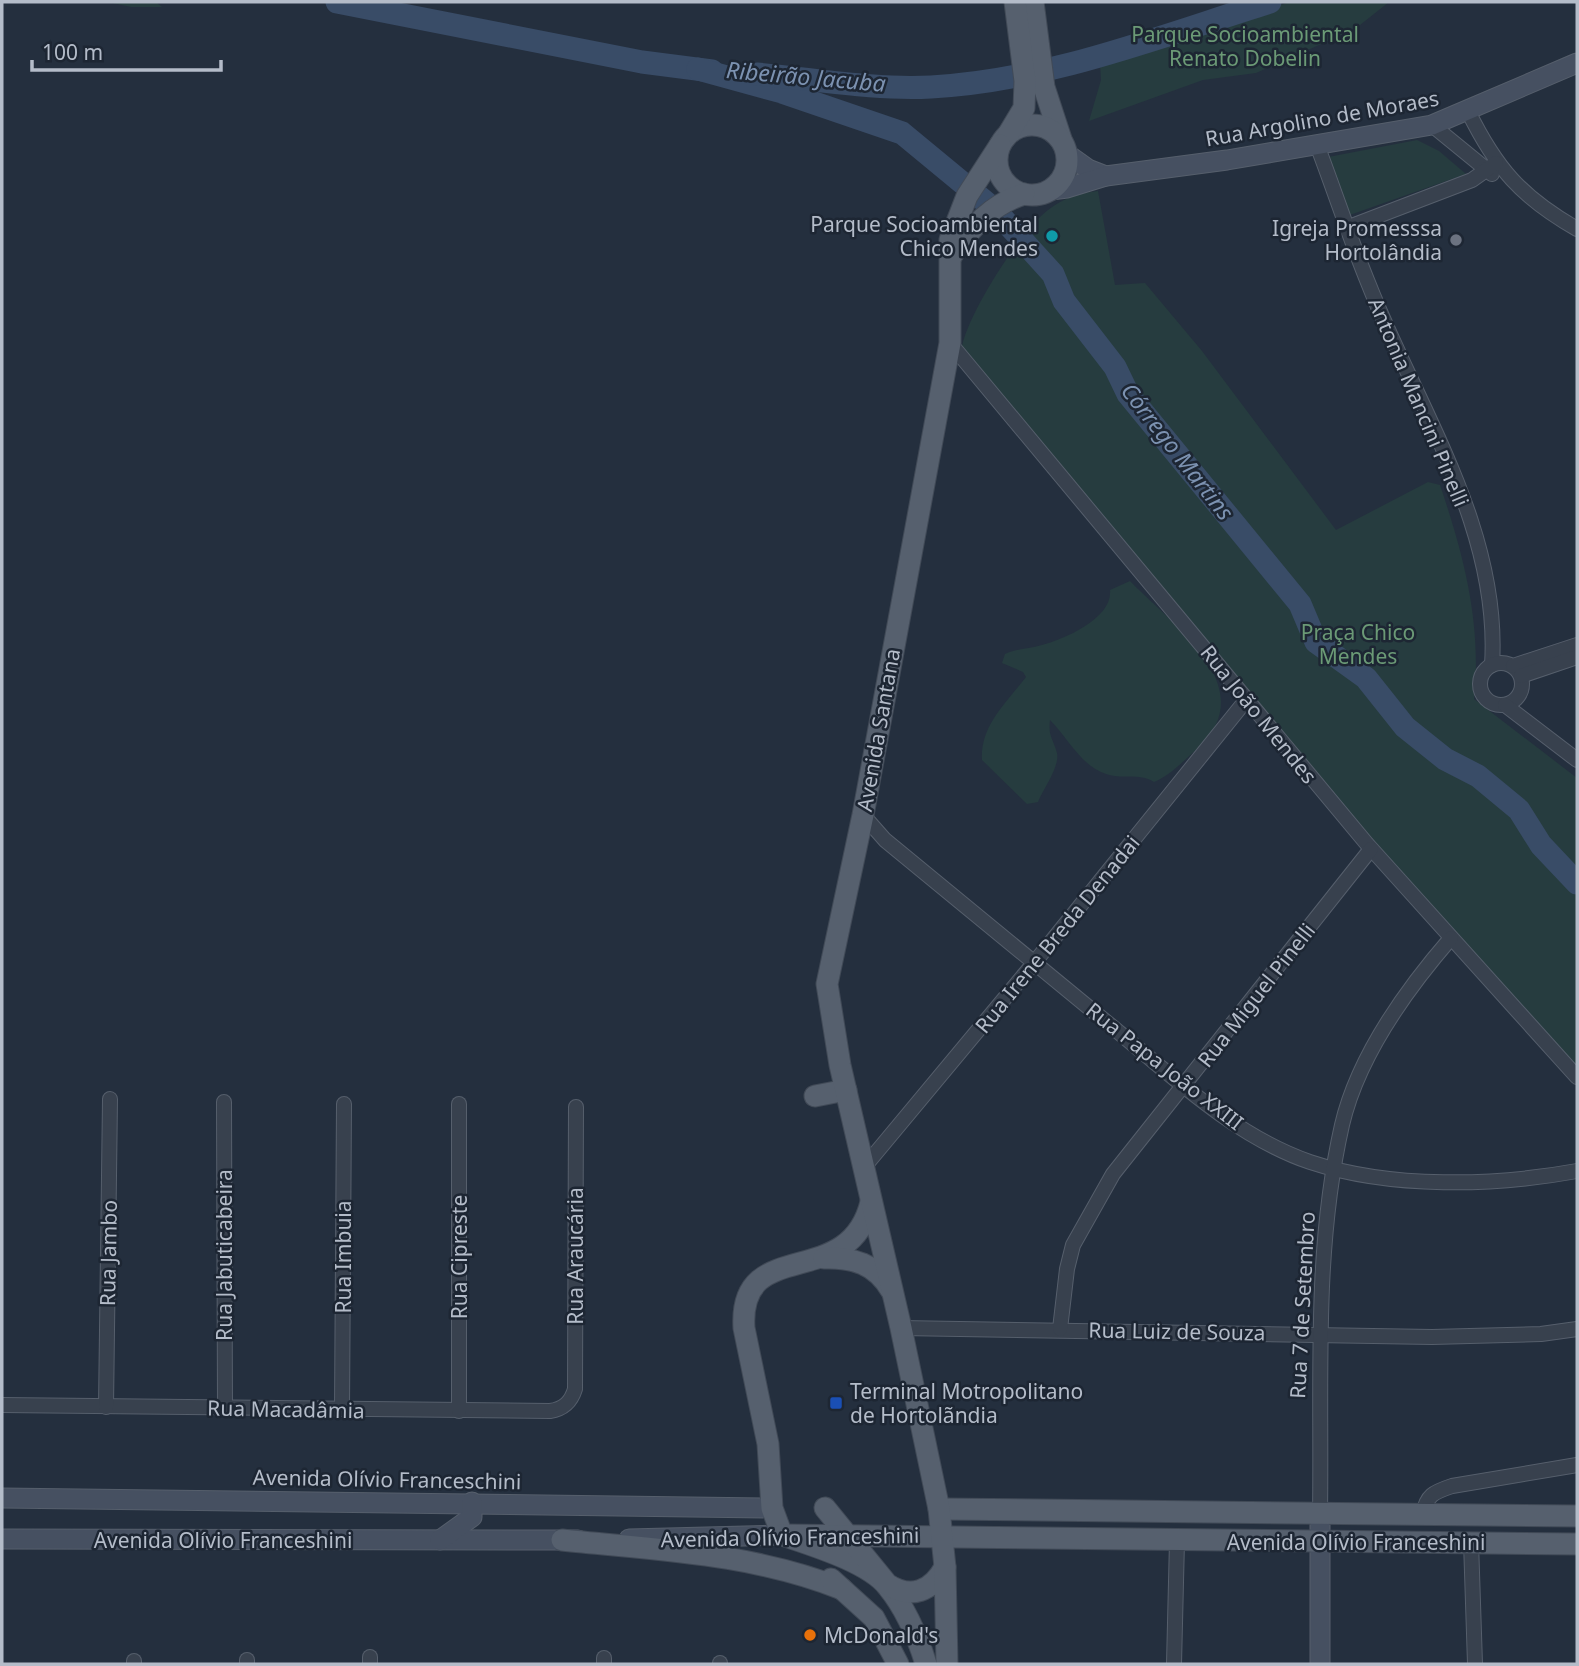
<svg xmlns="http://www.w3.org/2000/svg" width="1579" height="1666" font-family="'Noto Sans',sans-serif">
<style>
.green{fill:#263c3f}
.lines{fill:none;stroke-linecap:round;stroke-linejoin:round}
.river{stroke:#394c67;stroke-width:23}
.street-casing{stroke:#565f6c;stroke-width:16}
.secondary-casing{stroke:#565f6c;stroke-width:21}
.primary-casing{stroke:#414a57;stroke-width:23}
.street{stroke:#38414e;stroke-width:14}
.secondary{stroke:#465061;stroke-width:19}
.primary{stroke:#56606e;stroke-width:21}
.culture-dot{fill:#0f9aa8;stroke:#1d2633;stroke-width:2.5}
.worship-dot{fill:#6b7280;stroke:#1d2633;stroke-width:2.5}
.transit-dot{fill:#1a4fb4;stroke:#1d2633;stroke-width:2.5}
.food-dot{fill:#e8710a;stroke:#1d2633;stroke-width:2.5}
.labels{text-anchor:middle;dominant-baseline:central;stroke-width:5;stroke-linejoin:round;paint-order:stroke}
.park-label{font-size:21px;fill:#6b9a76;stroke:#1d2633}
.street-label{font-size:21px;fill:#b4bcc9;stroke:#1d2633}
.poi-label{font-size:21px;fill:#b4bcc9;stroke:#1d2633;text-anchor:end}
.water-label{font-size:23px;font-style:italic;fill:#7c92b1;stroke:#1d2633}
</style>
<rect width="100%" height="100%" fill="#242f3e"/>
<g class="green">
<polygon points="108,2 156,2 162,7 131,7"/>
<polygon points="1290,2 1389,2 1355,29 1256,73 1203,80 1089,121 1101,80 1100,62"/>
<polygon points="1417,140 1439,151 1466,174 1347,216 1323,158"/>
<path d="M1098,191L1115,285L1145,283L1202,351L1336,530L1428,482L1440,485C1464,556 1482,624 1474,699L1577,778V1072L1409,886L961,353C963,320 1021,230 1048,210C1064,198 1078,193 1098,191Z"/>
<path d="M1130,581C1171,624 1265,687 1197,749C1183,761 1171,775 1154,782C1138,772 1122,780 1106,774C1081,766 1068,738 1050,720C1048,737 1053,738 1057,753C1060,767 1043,789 1038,802L1027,804L982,760C980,726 1006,703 1026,677L1023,672L1002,663L1005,654C1018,648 1029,649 1042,645C1065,639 1113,618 1110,590Z"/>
</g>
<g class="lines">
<g class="river">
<polyline points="337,2 642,62 712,71"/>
<polyline points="698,69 782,92 902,133 994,209 1053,274 1064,301 1115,367 1128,394 1300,604 1316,642 1366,678 1405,727 1445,759 1478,776 1519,810 1541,845 1577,883"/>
<path d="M757,74C814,79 874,90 931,87C1047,81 1161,36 1270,2"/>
</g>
<g class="street-casing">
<g id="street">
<path d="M1468,111C1496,168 1521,197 1577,229"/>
<polyline points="1432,125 1492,174"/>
<path d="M1317,145C1335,192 1350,239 1369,285C1417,407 1501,529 1492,665"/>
<polyline points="1349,227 1472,180 1496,163"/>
<polyline points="950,343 1367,844 1577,1077"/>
<circle cx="1501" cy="684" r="21"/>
<polyline points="1513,666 1577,645"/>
<polyline points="1521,676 1577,657"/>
<polyline points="1505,705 1577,760"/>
<path d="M863,815L885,840C960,902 1035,964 1110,1025C1171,1075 1234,1136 1310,1162C1391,1189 1495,1186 1577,1171"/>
<polyline points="224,1102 225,1408"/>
<polyline points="865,1166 1034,963 1247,699"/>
<polyline points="901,1328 1432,1337 1541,1334 1577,1329"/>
<polyline points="1060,1329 1067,1269 1073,1245 1113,1174 1371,849"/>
<path d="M2,1405L550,1411C564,1409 571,1402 575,1389L576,1107"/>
<polyline points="106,1407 110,1099"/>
<polyline points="342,1409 344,1104"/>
<polyline points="459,1411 459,1104"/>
<path d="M1320,1513C1322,1384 1313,1253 1342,1125C1358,1056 1405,991 1451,938"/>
<path d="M1423,1515C1426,1495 1434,1492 1452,1486L1577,1465"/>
<polyline points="1471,1542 1475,1664"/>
<polyline points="247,1660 247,1664"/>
<polyline points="134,1664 134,1661"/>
<polyline points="370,1664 370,1657"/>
<polyline points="604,1664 604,1658"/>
<polyline points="720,1664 720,1663"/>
<polyline points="1174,1664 1177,1541"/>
</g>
</g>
<g class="secondary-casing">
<g id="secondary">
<polyline points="1067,154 1088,169 1106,176"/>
<polyline points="1051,190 1067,188 1106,176 1227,160 1432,125 1577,63"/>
<polyline points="2,1498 772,1508"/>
<polyline points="2,1539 578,1540"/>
<polyline points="629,1539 782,1535"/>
<polyline points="440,1540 472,1517 472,1502"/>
<polyline points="1320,1664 1320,1513"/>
</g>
</g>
<g class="primary-casing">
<g id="primary">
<polyline points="1033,2 1044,87 1061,139"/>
<circle cx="1032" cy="160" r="35"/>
<polyline points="1009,133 1024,108 1025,81 1015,2"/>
<path d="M952,255C972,227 990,205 1024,194"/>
<polyline points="815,1096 846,1090"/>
<path d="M871,1202C849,1294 738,1233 744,1328L768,1444L772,1508L782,1535C811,1545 869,1562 888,1587C906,1609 918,1638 926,1664"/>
<path d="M824,1258C853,1257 876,1264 891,1290"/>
<path d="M825,1508L887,1584C911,1600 932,1591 945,1567"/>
<polyline points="939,1509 1577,1516"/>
<polyline points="782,1535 1577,1544"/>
<path d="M562,1540C657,1550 752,1553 842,1589"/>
<polyline points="831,1579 874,1618 898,1664"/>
<polyline points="947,1664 945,1567 939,1509 901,1328 840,1065 827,984 863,815 950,343 950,240 967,196 1000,145"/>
</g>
</g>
<use href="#street" class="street"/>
<use href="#secondary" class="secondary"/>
<use href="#primary" class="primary"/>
</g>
<circle class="culture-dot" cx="1052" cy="236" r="7"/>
<circle class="worship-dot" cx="1456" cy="240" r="7"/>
<rect class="transit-dot" x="829" y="1396" width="14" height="14" rx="3.5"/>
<circle class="food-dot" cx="810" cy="1635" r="7"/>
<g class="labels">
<g class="park-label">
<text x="1245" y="34">Parque Socioambiental<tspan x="1245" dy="24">Renato Dobelin</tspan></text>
<text x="1358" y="632">Praça Chico<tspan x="1358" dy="24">Mendes</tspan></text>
</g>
<g class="street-label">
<text transform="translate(1322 118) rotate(-10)">Rua Argolino de Moraes</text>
<text transform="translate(1419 402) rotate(67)">Antonia Mancini Pinelli</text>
<text transform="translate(1259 714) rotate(51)">Rua João Mendes</text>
<text transform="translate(878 730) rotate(-80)">Avenida Santana</text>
<text transform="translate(1057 934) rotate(-51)">Rua Irene Breda Denadai</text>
<text transform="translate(1256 995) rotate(-52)">Rua Miguel Pinelli</text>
<text transform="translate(1165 1066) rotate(38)">Rua Papa João XXIII</text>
<text transform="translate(108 1253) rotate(-89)">Rua Jambo</text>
<text transform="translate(224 1255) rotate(-90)">Rua Jabuticabeira</text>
<text transform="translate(575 1256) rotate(-90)">Rua Araucária</text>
<text transform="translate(343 1257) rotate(-90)">Rua Imbuia</text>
<text transform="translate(459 1257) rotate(-90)">Rua Cipreste</text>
<text transform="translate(1302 1305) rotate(-87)">Rua 7 de Setembro</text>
<text transform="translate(1177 1331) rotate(1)">Rua Luiz de Souza</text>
<text transform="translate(286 1409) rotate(1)">Rua Macadâmia</text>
<text transform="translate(387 1479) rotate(1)">Avenida Olívio Franceschini</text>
<text transform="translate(790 1537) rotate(-1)">Avenida Olívio Franceshini</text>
<text x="223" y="1540">Avenida Olívio Franceshini</text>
<text x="1356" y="1542">Avenida Olívio Franceshini</text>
</g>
<g class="poi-label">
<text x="1038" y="224">Parque Socioambiental<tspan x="1038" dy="24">Chico Mendes</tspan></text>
<text x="1442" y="228">Igreja Promesssa<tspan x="1442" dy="24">Hortolândia</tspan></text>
<text x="850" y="1391" text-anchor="start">Terminal Motropolitano<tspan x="850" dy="24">de Hortolãndia</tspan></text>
<text x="824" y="1635" text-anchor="start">McDonald's</text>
</g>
<g class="water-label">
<text transform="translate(806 76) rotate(5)">Ribeirão Jacuba</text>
<text transform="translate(1178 451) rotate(52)">Córrego Martins</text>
</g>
</g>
<rect width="1579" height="1666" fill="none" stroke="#b4bcc9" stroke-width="7"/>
<path d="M32 60v10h189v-10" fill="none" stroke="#b4bcc9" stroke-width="3.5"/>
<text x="42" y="60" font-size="21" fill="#b4bcc9" stroke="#1d2633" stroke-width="5" paint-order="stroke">100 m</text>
</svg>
